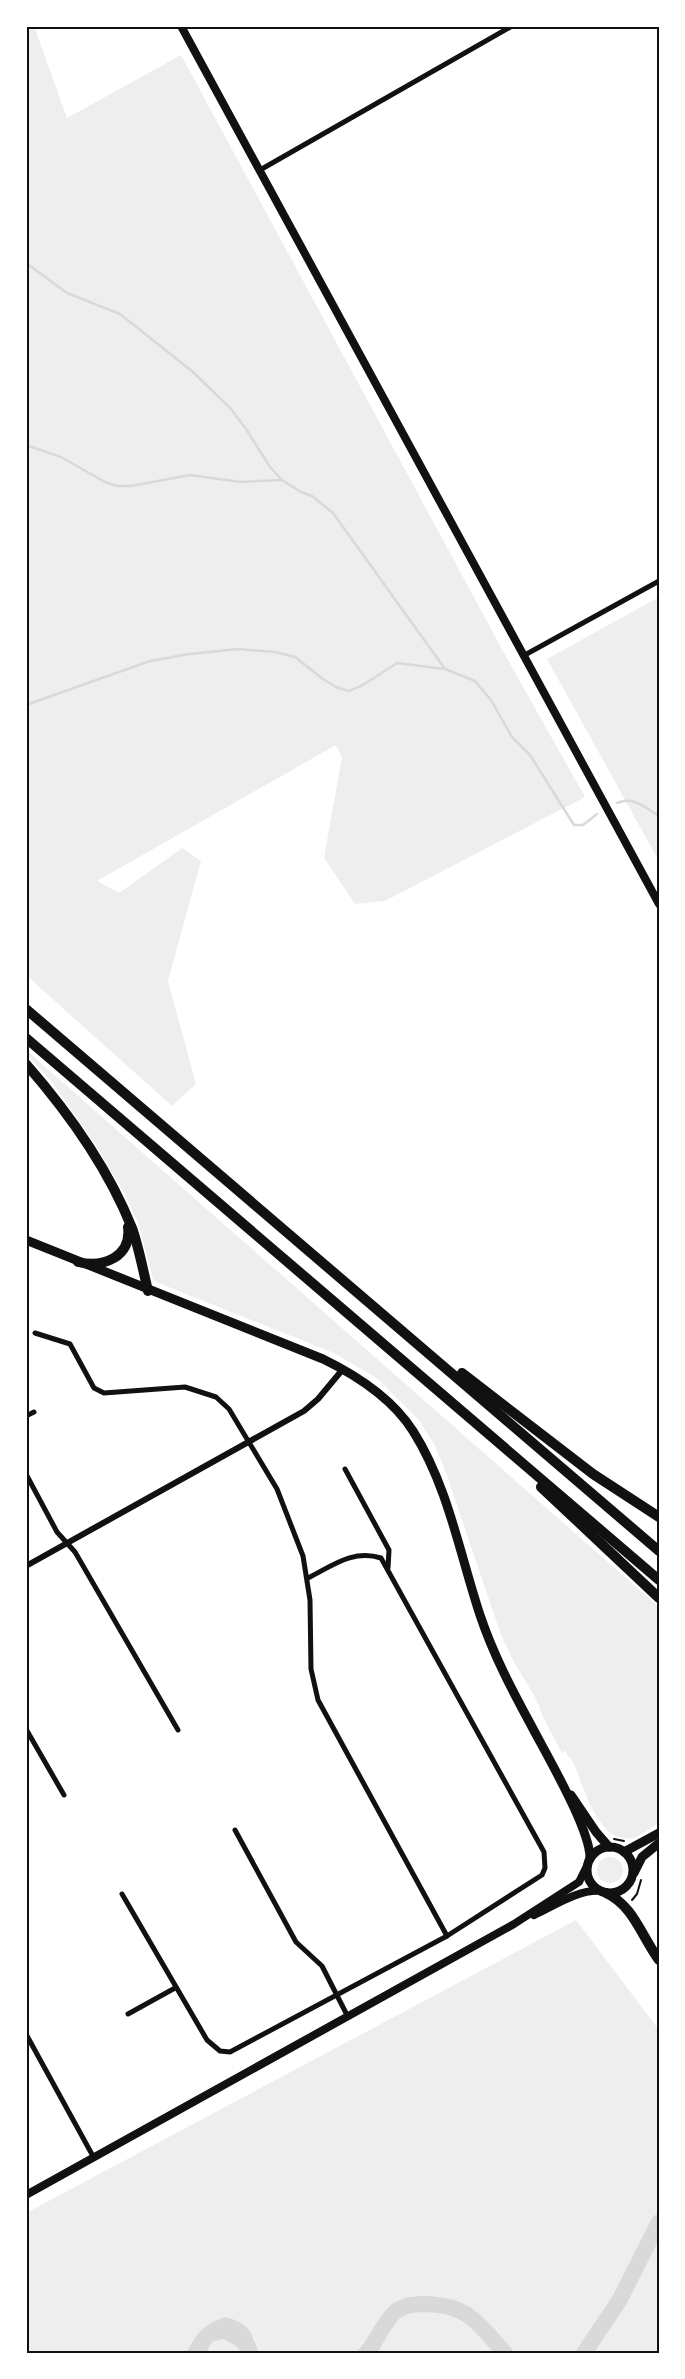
<svg xmlns="http://www.w3.org/2000/svg" width="685" height="2379" font-family="'Archivo Narrow',sans-serif">
<style>
.green{fill:#eee}
.water{fill:#d9d9d9}
.lines{fill:none;stroke-linecap:round;stroke-linejoin:round}
.stream{stroke:#d9d9d9;stroke-width:2.5}
.river{stroke:#d9d9d9;stroke-width:16}
.path{stroke:#111;stroke-width:2}
.minor{stroke:#111;stroke-width:5}
.tertiary{stroke:#111;stroke-width:6}
.secondary{stroke:#111;stroke-width:8}
.primary{stroke:#111;stroke-width:9}
.motorway{stroke:#111;stroke-width:10}
.neatline{fill:none;stroke:#111;stroke-width:2}
</style>
<rect width="100%" height="100%" fill="#fff"/>
<g class="green">
<polygon points="26,26 34,26 67,118 181,55 503,651 585,797 385,901 355,904 324,858 342,757 336,745 97,881 119,893 182,848 201,861 168,981 196,1084 172,1106 26,975"/>
<polygon points="659,597 659,861 547,659"/>
<path d="M26,1050L659,1607V1822C652,1827 644,1834 636,1837C599,1849 584,1787 574,1764C572,1760 568,1756 565,1751L562,1753L544,1719L535,1697L514,1662L500,1632L445,1470L434,1444L419,1420L378,1379L334,1353L161,1284L153,1279L138,1223L123,1191L95,1144L51,1081L26,1054Z"/>
<circle cx="610" cy="1870" r="13"/>
<polygon points="576,1920 659,2030 659,2353 375,2353 394,2325 394,2313 362,2343 356,2353 259,2353 254,2337 193,2339 186,2353 26,2353 26,2213"/>
<polygon points="223,2339 236,2346 242,2353 206,2353 212,2342"/>
</g>
<g class="water">
<polygon points="394,2312 394,2325 375,2353 356,2353 378,2323"/>
<path d="M226,2317C249,2324 251,2330 259,2353H242L236,2346L223,2339L212,2342L206,2353H186C197,2332 204,2324 226,2317Z"/>
</g>
<g class="lines">
<g class="stream">
<polyline points="26,263 67,293 120,314 193,372 231,409 246,429 270,467 282,480 301,492 312,496 333,513 445,669"/>
<polyline points="26,445 61,457 105,482 117,486 131,486 190,475 241,482 282,480"/>
<polyline points="26,705 150,661 189,654 238,649 275,652 295,657 323,679 336,687 349,691 363,685 397,663 445,669 475,681 491,700 512,737 530,755 574,825 583,825 597,814"/>
<path d="M617,803C634,796 644,807 659,816"/>
</g>
<g class="river">
<path d="M368,2353C375,2342 386,2319 395,2312C405,2304 417,2304 428,2304C470,2306 478,2324 505,2353"/>
<polyline points="584,2353 619,2301 659,2222"/>
</g>
<g class="path">
<polyline points="614,1839 624,1841"/>
<polyline points="632,1900 637,1894 641,1880"/>
</g>
<g class="minor">
<polyline points="260,170 512,26"/>
<polyline points="523,656 659,581"/>
<polyline points="35,1333 70,1344 94,1388 104,1393 185,1387 216,1397 229,1409 277,1489 303,1556 310,1600 311,1669 318,1700 447,1936"/>
<polyline points="26,1416 34,1412"/>
<polyline points="345,1469 389,1550 388,1568"/>
<polyline points="26,1474 57,1532 75,1552 178,1730"/>
<polyline points="26,1729 64,1795"/>
<polyline points="235,1830 296,1942 322,1966 348,2017"/>
<path d="M122,1894L207,2040L220,2051L230,2052L447,1936L542,1875L545,1868L544,1852L381,1558C353,1549 332,1566 308,1578"/>
<polyline points="128,2014 175,1988"/>
<polyline points="26,2034 94,2158"/>
</g>
<polyline class="tertiary" points="26,1566 304,1411 318,1399 343,1369"/>
<g class="secondary">
<polyline points="181,26 659,904"/>
<path d="M534,1915C554,1906 578,1889 601,1891"/>
<polyline points="26,2195 514,1924 579,1882 588,1864"/>
</g>
<g class="primary">
<path d="M26,1240L323,1359C358,1376 392,1398 413,1431C448,1486 460,1555 480,1615C493,1654 512,1690 531,1725C546,1754 591,1830 590,1859"/>
<polyline points="571,1795 596,1832 609,1847"/>
<circle cx="610" cy="1870" r="23"/>
<polyline points="624,1852 659,1833"/>
<polyline points="634,1873 642,1857 659,1843"/>
</g>
<g class="motorway">
<polyline points="26,1009 659,1551"/>
<polyline points="26,1038 659,1580"/>
<path d="M26,1064C68,1112 108,1168 132,1228C139,1248 143,1270 148,1291"/>
<path d="M78,1262C103,1268 132,1257 128,1227"/>
<polyline points="462,1373 593,1474 659,1517"/>
<polyline points="541,1487 659,1598"/>
<path d="M606,1893C633,1905 642,1937 659,1960"/>
</g>
</g>
<rect width="685" height="2379" fill="none" stroke="#ffffff" stroke-width="55"/>
<rect x="28" y="28" width="630" height="2324" class="neatline"/>
</svg>
